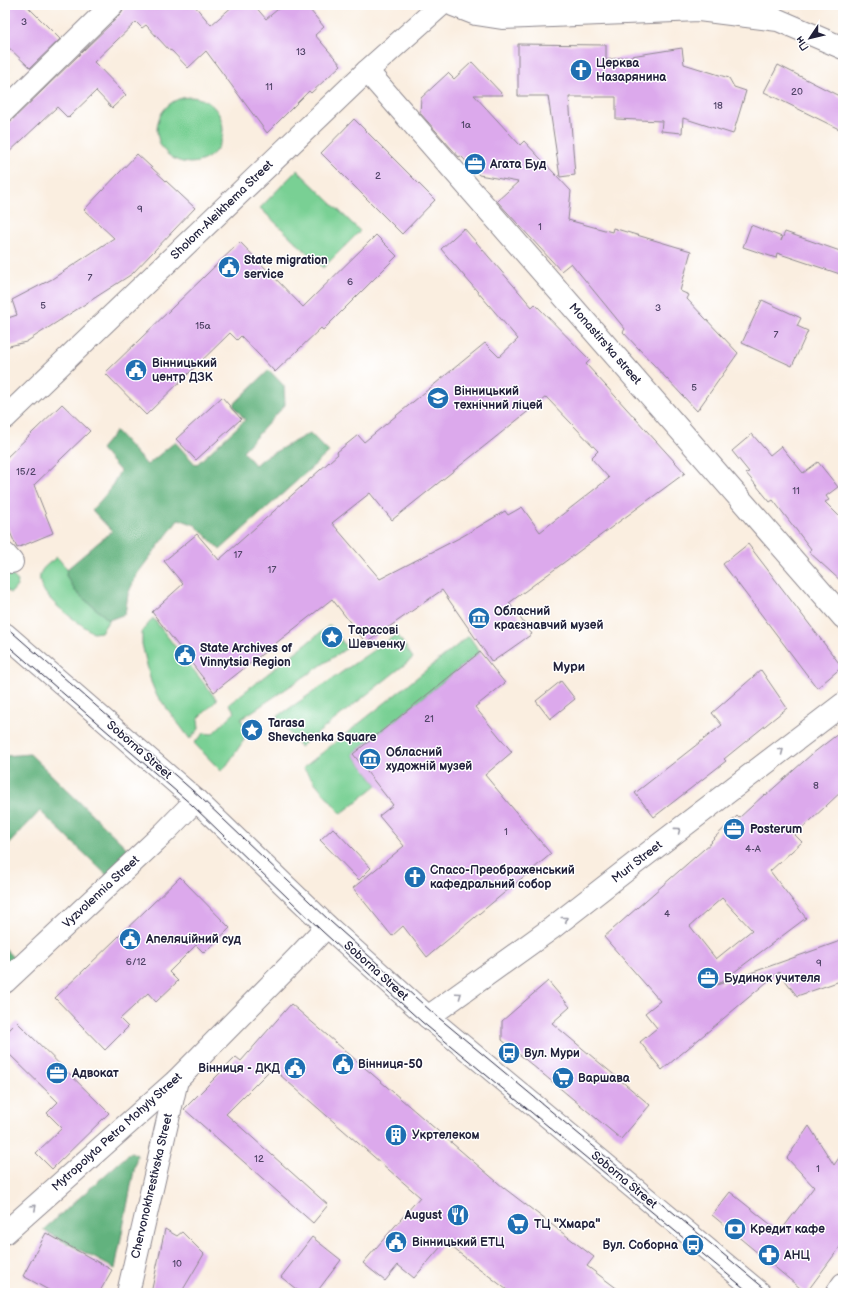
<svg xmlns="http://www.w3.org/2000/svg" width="848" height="1298" font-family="'Balsamiq Sans',sans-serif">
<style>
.green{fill:#79d094;stroke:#4e7968}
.forest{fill:#62b27e;stroke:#426a5c}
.building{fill:#dca9ec;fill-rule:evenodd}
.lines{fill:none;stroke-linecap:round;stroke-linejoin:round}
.street-casing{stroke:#8e888e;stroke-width:24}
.secondary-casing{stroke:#8e888e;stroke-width:24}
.street{stroke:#fff;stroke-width:22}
.secondary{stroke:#fff;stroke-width:22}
.tram{stroke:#22223b;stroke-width:1}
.oneway{stroke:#9c9ca7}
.labels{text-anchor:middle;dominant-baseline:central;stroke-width:3;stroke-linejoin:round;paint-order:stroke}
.number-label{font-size:10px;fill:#504467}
.poi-label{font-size:12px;font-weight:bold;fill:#22223b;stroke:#fff;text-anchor:start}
.street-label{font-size:12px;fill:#22223b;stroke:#fff}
.neighbourhood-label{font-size:13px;font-weight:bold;fill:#22223b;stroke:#fff}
</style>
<rect width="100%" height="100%" fill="#fff"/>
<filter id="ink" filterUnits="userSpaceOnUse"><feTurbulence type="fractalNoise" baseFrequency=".025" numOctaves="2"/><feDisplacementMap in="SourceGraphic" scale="8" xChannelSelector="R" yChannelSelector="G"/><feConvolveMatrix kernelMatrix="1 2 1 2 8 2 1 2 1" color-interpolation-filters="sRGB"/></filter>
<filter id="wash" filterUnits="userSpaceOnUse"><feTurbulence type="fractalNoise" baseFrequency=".012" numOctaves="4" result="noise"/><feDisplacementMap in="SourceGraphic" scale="16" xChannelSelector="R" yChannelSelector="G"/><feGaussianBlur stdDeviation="0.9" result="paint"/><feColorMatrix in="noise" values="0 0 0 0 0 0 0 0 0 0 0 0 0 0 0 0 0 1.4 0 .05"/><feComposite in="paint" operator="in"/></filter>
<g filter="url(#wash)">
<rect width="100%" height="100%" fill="#faeee0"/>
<g class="green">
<circle cx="190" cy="130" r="33"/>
<polygon points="297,170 360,231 323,268 260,208"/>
<path d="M57,557L67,569L66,575L76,592L109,620L101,632L93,633C79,622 31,594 41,572C43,567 52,561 57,557Z"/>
<polygon points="5,569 18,581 17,586 11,593 5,589"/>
<polygon points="153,618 217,700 198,719 199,729 190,739 156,694 151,682 142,644 142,632"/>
<polygon points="330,625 347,648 241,719 248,734 227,765 221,771 194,743 204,733 212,734 235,712 229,704"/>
<polygon points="397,634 413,658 300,747 277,717"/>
<polygon points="469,636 480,652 353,754 377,785 341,814 303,768"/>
</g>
<g class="forest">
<polygon points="269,370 284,386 285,405 243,451 255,465 262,459 310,433 329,452 220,550 195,525 179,519 137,574 128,594 125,614 109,620 76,592 66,575 67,569 112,531 92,510 109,491 120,471 101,449 116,431 147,465 175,442 196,465 245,420 233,405"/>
<polygon points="30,754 137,858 113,881 40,811 5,848 5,756"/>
<polygon points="5,949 22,966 5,983"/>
<polygon points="131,1152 137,1155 115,1269 43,1230"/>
</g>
<g id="blocks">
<g class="building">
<polygon points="5,5 26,5 60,39 30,68 5,44"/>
<polygon points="124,5 194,5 211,25 234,5 254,5 266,19 283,5 306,5 324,27 315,35 341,65 311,93 309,91 267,133 206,51 188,68 172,51 169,50 146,25 142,28 136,22 94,62 126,95 112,108 96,91 68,118 57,107 5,156 5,127 121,14 124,9"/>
<polygon points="518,44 606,45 606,60 682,48 684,64 729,78 734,87 746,91 733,134 683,118 682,133 661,131 662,121 616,119 616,97 569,97 575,175 560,177 548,96 518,96"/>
<polygon points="472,62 503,95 474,95 520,145 524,141 571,191 568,220 612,232 613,228 691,251 680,291 689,295 687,299 738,353 697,411 623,332 625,329 571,263 561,271 497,201 518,182 479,175 461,156 459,157 420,113 421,98 448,73 454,79"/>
<polygon points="778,65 843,98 843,131 764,92"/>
<polygon points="354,119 435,200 402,234 321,153"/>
<polygon points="137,154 195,208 132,274 26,342 5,347 5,319 17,315 12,300 52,279 114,238 84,210"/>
<polygon points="751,225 782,237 781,241 785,232 843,252 843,275 777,253 776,258 743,247"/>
<path d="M464,228L532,307L535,304L590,360L586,364L685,473L509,603L532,634L492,662L442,590L366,643L332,599L214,692L152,612L183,584L164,561L197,534L219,560L338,454L337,452L358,435L364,442L485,343L499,357L518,339L441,249ZM546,397L598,451L591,458L609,478L540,532L522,507L508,515L505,511L463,536L380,579L332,523L370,493L392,520Z"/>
<polygon points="376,235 397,256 323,330 321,328 275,372 241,336 237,340 230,333 146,415 105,373 240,242 303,307"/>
<polygon points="762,300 801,318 797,326 808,331 792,366 742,343"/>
<polygon points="222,397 241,419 196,460 176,439"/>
<polygon points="62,404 90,431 34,485 53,533 17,548 5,521 5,459"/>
<polygon points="752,434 770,455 781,446 803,473 818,462 838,487 826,496 829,500 825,502 843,520 843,583 809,552 811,549 773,500 770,502 746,473 749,472 732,451"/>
<polygon points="748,544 842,667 817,688 723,564"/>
<polygon points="480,652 505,683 475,707 512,752 485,775 551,854 427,957 403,926 392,936 353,888 404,846 379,816 393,805 353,754"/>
<polygon points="761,670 787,708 724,759 726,761 654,817 635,793 722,725 712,713"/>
<polygon points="561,681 575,699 550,719 536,701"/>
<path d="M843,730V790L795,835L802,842L770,871L806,918L717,985L843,940V980L797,996L779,972L662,1070L640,1042L657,1028L645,1013L660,1001L604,937L712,842L711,841L737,816L739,818L765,794L766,795L812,754ZM722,898L752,930L716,959L690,926Z"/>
<polygon points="333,828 371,868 359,880 320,840"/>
<polygon points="180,877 230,928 204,953 196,945 169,972 178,981 156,1002 148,993 120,1019 128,1027 105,1050 55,998"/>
<polygon points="548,981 570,1007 552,1023 650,1105 621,1139 502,1040 502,1021"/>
<polygon points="291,1004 504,1188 594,1257 587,1266 623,1293 511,1293 445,1242 414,1278 398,1265 385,1281 363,1263 420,1197 272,1068 226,1114 328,1205 313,1223 184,1109 236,1057 241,1061"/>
<polygon points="17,1022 109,1113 52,1169 36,1153 62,1128 47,1113 58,1102 5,1050 5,1034"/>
<polygon points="809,1126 834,1165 843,1152 843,1243 806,1293 712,1215 730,1192 780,1232 814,1187 787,1158"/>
<polygon points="165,1229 177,1236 182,1232 204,1254 181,1293 151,1293"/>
<polygon points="46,1233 112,1270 99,1293 54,1293 23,1276"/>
<polygon points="312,1237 341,1260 316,1293 301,1293 281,1277"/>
</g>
</g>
</g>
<g filter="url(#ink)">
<use href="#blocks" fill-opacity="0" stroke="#8e888e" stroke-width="1"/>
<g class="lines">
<g class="street-casing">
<g id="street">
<polyline points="367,71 843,617"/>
<polyline points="5,110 112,5"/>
<polyline points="5,418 367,71 441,5"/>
<polyline points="5,554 12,562"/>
<polyline points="5,982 164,833 196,800"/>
<polyline points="428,1017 552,928 638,861 843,704"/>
<polyline points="5,1233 177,1080 299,956 327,926"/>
<polyline points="128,1293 177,1080"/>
<polyline points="837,1293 843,1284"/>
</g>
</g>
<g class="secondary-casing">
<g id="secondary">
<polyline points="453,5 476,14 502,18 699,10 778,20 843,48"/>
<polyline points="5,634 196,800 327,926 428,1017 760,1293"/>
</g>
</g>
<use href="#street" class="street"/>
<use href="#secondary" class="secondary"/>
<g class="tram">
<polyline points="5,626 200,797 331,922 433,1013 770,1293"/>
<polyline points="5,643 192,805 322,931 422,1022 750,1293"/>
</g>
</g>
<defs><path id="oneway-chevron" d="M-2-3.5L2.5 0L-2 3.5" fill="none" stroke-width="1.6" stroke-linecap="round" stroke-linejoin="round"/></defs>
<g class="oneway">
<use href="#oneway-chevron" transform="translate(781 751) rotate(-37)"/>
<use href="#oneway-chevron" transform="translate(678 830) rotate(-37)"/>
<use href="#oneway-chevron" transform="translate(565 919) rotate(-38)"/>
<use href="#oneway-chevron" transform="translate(459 995) rotate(-35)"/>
<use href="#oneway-chevron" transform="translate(34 1207) rotate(-42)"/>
</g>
</g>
<defs>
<g id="church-disc" transform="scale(1.15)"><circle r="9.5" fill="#1f6fb2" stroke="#fff"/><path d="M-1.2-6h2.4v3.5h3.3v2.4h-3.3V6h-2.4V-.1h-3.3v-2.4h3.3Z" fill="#fff"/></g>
<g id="office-disc" transform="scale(1.15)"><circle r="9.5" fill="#1f6fb2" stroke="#fff"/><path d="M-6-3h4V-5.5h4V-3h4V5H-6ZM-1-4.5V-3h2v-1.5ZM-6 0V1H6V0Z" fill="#fff"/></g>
<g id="civic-disc" transform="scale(1.15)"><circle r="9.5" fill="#1f6fb2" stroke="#fff"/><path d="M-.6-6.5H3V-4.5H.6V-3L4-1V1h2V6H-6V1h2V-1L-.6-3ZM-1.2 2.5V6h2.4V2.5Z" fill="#fff"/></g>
<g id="university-disc" transform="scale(1.15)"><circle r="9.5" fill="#1f6fb2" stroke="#fff"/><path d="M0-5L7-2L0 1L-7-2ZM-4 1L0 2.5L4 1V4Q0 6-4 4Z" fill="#fff"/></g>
<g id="museum-disc" transform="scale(1.15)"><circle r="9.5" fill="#1f6fb2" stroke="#fff"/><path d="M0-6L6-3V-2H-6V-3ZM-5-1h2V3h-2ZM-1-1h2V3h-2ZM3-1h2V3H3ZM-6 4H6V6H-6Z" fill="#fff"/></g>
<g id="sight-disc" transform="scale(1.15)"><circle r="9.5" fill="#1f6fb2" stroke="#fff"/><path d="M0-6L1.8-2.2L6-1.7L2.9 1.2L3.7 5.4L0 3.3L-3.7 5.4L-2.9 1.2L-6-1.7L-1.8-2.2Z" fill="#fff"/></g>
<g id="bus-disc" transform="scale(1.15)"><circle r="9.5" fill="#1f6fb2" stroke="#fff"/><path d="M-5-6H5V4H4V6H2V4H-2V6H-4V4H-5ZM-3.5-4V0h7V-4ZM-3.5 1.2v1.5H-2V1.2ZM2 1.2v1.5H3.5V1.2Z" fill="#fff"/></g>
<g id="supermarket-disc" transform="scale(1.15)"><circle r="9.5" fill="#1f6fb2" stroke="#fff"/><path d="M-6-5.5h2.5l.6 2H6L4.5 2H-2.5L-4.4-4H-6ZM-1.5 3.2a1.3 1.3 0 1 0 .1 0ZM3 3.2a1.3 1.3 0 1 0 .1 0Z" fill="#fff"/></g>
<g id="building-disc" transform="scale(1.15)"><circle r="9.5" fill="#1f6fb2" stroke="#fff"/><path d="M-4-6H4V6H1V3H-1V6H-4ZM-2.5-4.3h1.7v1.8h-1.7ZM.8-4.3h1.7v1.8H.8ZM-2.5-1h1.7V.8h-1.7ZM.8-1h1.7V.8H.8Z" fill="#fff"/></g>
<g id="restaurant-disc" transform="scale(1.15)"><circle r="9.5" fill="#1f6fb2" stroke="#fff"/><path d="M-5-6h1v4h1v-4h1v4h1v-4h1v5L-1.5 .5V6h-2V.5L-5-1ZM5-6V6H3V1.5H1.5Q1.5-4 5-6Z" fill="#fff"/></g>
<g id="bank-disc" transform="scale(1.15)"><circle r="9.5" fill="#1f6fb2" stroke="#fff"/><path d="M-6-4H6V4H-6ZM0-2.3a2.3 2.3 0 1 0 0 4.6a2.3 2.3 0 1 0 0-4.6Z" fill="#fff"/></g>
<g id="pharmacy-disc" transform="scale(1.15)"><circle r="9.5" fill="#1f6fb2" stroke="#fff"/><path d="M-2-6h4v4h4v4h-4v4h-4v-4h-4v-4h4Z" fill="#fff"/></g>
</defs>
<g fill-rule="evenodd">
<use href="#church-disc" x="581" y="70"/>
<use href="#office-disc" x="475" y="164"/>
<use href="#civic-disc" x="229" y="267"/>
<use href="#civic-disc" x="136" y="370"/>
<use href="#university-disc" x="438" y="398"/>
<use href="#museum-disc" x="479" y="618"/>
<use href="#sight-disc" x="332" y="637"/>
<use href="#civic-disc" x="185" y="655"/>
<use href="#sight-disc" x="252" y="730"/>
<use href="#museum-disc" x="370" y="759"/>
<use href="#office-disc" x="734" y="829"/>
<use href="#church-disc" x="415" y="877"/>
<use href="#civic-disc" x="130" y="939"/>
<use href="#office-disc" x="708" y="978"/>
<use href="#bus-disc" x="509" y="1053"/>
<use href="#civic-disc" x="343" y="1064"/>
<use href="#civic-disc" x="295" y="1068"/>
<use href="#office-disc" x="57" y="1073"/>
<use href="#supermarket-disc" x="563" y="1078"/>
<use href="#building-disc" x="396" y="1135"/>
<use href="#restaurant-disc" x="458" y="1215"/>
<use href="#supermarket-disc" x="518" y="1224"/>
<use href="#bank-disc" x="735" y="1229"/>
<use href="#civic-disc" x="396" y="1242"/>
<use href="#bus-disc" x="693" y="1245"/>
<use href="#pharmacy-disc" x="769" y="1255"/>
</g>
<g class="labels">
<g class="number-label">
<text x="24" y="22">3</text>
<text x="301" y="52">13</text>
<text x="269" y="87">11</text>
<text x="797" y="92">20</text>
<text x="718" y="106">18</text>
<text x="466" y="125">1а</text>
<text x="378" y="176">2</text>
<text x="140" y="209">9</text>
<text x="540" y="227">1</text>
<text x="90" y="278">7</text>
<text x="350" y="282">6</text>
<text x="43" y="306">5</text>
<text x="658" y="308">3</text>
<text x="203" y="326">15а</text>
<text x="776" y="335">7</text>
<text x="694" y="388">5</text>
<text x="26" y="472">15/2</text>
<text x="796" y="491">11</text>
<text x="238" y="555">17</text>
<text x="272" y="570">17</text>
<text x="429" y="719">21</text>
<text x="816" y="786">8</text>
<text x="506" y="832">1</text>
<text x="753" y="849">4-А</text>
<text x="667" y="914">4</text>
<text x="136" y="962">6/12</text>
<text x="819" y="963">9</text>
<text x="259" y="1159">12</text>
<text x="818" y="1169">1</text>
<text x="177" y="1264">10</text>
</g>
<g class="poi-label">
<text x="596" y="63">Церква<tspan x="596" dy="14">Назарянина</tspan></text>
<text x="490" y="164">Агата Буд</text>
<text x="244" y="260">State migration<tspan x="244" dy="14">service</tspan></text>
<text x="152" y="363">Вінницький<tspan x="152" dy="14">центр ДЗК</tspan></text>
<text x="454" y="391">Вінницький<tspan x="454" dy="14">технічний ліцей</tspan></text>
<text x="494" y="611">Обласний<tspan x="494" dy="14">краєзнавчий музей</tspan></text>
<text x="348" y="630">Тарасові<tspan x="348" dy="14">Шевченку</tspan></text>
<text x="200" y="648">State Archives of<tspan x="200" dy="14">Vinnytsia Region</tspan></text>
<text x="268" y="723">Tarasa<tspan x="268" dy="14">Shevchenka Square</tspan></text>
<text x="386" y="752">Обласний<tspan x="386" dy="14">художній музей</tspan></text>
<text x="750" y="829">Posterum</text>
<text x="430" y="870">Спасо-Преображенський<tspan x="430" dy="14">кафедральний собор</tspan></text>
<text x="146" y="939">Апеляційний суд</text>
<text x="724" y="978">Будинок учителя</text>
<text x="524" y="1053">Вул. Мури</text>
<text x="358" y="1064">Вінниця-50</text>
<text x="280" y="1068" text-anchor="end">Вінниця - ДКД</text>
<text x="72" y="1073">Адвокат</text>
<text x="578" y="1078">Варшава</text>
<text x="412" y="1135">Укртелеком</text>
<text x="442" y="1215" text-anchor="end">August</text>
<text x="534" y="1224">ТЦ "Хмара"</text>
<text x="750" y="1229">Кредит кафе</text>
<text x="412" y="1242">Вінницький ЕТЦ</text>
<text x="678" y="1245" text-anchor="end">Вул. Соборна</text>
<text x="784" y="1255">АНЦ</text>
</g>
<g class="street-label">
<text transform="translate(222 210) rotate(-44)">Sholom-Aleikhema Street</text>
<text transform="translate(605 344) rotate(49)">Monastirs'ka street</text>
<text transform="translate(139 750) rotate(41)">Soborna Street</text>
<text transform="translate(637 862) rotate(-38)">Muri Street</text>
<text transform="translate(101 892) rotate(-43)">Vyzvolennia Street</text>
<text transform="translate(376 971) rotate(42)">Soborna Street</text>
<text transform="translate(117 1132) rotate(-42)">Mytropolyta Petra Mohyly Street</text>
<text transform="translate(624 1180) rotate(40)">Soborna Street</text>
<text transform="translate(152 1186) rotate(-77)">Chervonokhrestivska Street</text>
</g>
<g class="neighbourhood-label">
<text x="569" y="667">Мури</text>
</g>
</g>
<rect width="848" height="1298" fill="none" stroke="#fff" stroke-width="20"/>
<g transform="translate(810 38) rotate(235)" stroke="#ffffff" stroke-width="3" paint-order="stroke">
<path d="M0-3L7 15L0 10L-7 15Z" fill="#22223b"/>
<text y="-6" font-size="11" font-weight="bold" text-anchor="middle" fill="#22223b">Пн</text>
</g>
</svg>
